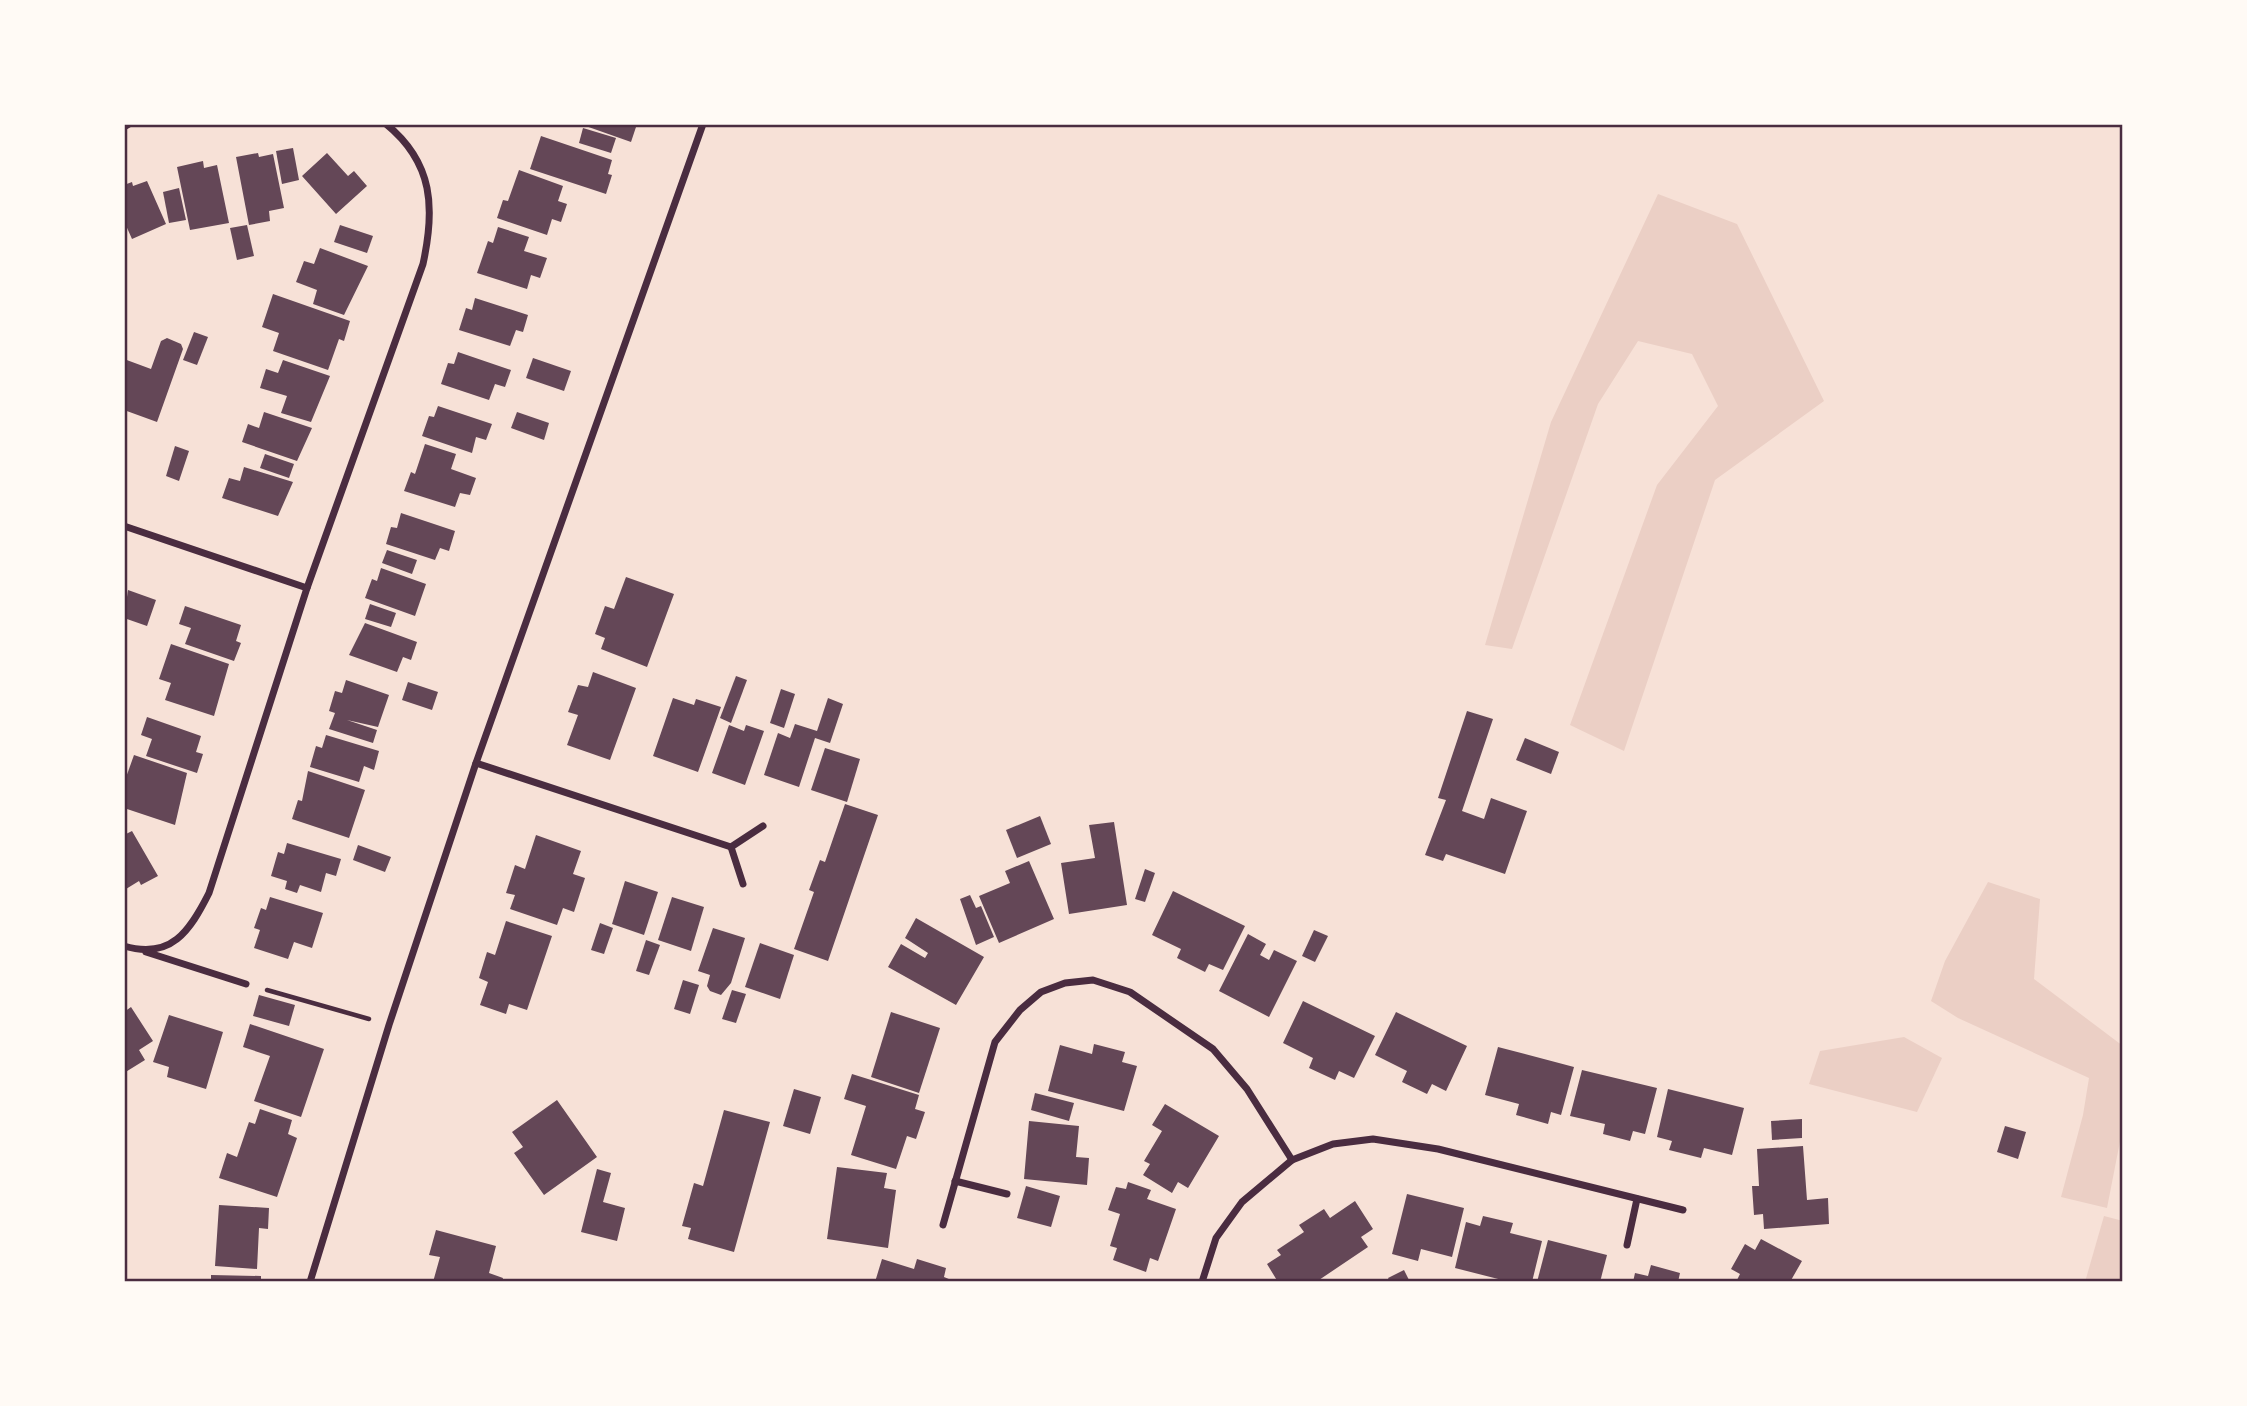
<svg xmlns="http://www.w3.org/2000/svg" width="2247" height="1406" font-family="Quicksand,sans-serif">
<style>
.green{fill:#ebcfc5}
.building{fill:#644757}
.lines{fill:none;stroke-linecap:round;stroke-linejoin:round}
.path{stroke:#4a2c40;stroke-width:4.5}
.minor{stroke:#4a2c40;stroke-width:7}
.neatline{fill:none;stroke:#4a2c40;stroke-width:2.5}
</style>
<rect width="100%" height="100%" fill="#f7e1d7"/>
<g class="green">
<polygon points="1658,194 1737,224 1824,401 1715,480 1624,751 1570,725 1657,485 1718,406 1692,354 1638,341 1598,404 1512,649 1485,645 1551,422"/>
<polygon points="1988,882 2040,899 2034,979 2123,1046 2123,1126 2107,1208 2061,1197 2083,1115 2089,1078 1958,1018 1931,1001 1945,961"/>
<polygon points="1904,1037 1942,1058 1917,1112 1809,1084 1820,1051"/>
<polygon points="2104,1216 2123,1221 2123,1282 2085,1282"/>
</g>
<g class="building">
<polygon points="580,124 637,124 631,142"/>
<polygon points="583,128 616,138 611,153 579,143"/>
<polygon points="541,136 612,160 608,174 612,175 606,194 530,169"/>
<polygon points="293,148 299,180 282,184 276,151"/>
<polygon points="258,153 259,157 273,154 284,208 269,211 270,221 249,225 236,157"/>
<polygon points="327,153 348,176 354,171 367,186 336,214 302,176"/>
<polygon points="203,161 204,168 217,165 229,223 190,230 177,167"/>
<polygon points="519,170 563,186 558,201 567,204 561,222 552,219 547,235 497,218 503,200 508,201"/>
<polygon points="147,181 166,224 132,239 124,221 124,185 132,182 133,186"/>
<polygon points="179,188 186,220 169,223 163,192"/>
<polygon points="247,225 254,256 237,260 230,228"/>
<polygon points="340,225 373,236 367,253 334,242"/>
<polygon points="498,227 529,237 524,251 547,258 540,278 531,275 527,289 477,273 488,241 493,243"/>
<polygon points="320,248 368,266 344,315 313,304 317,290 296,282 304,261 314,264"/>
<polygon points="273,294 350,321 344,341 339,339 328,370 273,351 279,333 262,327"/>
<polygon points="475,298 528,315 523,332 516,330 510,346 459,330 466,308 472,310"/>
<polygon points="194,332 208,337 197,365 183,360"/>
<polygon points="167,338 181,344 183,349 157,422 124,410 124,359 151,369 161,341"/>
<polygon points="458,352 511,370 505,387 495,384 489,400 441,384 448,363 454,364"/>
<polygon points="533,358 571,371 564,391 526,378"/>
<polygon points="283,360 330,376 311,422 281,413 287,396 260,388 266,369 278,373"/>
<polygon points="438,406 492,424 486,440 476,437 472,453 422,436 429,416 434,417"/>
<polygon points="264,412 312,428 297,461 242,442 248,424 259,428"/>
<polygon points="517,412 549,423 544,440 511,428"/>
<polygon points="425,444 456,454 451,469 476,478 470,495 460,493 455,507 404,491 411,472 415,474"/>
<polygon points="175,446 189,451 179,481 166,476"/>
<polygon points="265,454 294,464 289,478 260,468"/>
<polygon points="244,467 293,482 278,516 222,498 229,478 240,481"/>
<polygon points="401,513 455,531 449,551 440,548 435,560 386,544 391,527 397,528"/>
<polygon points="387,550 417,560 412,574 382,563"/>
<polygon points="381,568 426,584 415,616 365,598 372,579 377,581"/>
<polygon points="626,577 674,594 647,667 601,649 605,638 595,634 605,606 614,609"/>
<polygon points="128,590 156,600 147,626 124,618"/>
<polygon points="370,604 396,613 391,627 365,619"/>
<polygon points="185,606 241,625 236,641 241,643 234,661 185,644 191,628 179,624"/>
<polygon points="365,623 417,642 411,660 403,657 397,672 349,655"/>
<polygon points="171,644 229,664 214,716 165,700 171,683 159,679"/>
<polygon points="593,672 636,688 610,760 567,745 578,715 568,712 578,685 588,687"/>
<polygon points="736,676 747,680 731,723 720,718"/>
<polygon points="346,680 389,695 378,727 347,720 377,730 373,743 329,729 335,713 329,711 335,691 342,693"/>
<polygon points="408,682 438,692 432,710 402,700"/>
<polygon points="781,689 795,694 784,728 770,723"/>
<polygon points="673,698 694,705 696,699 721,707 698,772 653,756"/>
<polygon points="828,698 843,704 830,743 815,738 799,787 764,775 778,733 790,738 795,724 817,731"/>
<polygon points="1467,711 1493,719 1462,811 1484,819 1491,798 1527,811 1505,874 1446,854 1443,861 1425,855 1446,800 1438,798"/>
<polygon points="147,717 201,736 196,752 203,754 197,773 146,756 152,739 141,735"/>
<polygon points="729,725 744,731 746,725 764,731 745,785 712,773"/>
<polygon points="326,735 379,751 374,770 364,766 359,782 310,767 316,746 322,748"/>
<polygon points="1525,738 1559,752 1551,774 1516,760"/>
<polygon points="825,748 860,759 847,802 811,790"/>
<polygon points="134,755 187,773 175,825 124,808 124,783"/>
<polygon points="308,771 365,790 349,838 292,819 298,800 302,801"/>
<polygon points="845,804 878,815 828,961 794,949 814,892 809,890 820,860 825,862"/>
<polygon points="1040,816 1051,844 1017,858 1006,830"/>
<polygon points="1114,822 1127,905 1069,914 1061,863 1095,858 1089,825"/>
<polygon points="132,831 158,876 141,885 139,881 126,889 124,835"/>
<polygon points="536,835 581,851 573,874 585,878 574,912 563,908 557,925 510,909 515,895 506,893 515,865 525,869"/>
<polygon points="287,843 341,859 336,876 326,873 321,892 300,885 297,893 285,889 287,881 271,876 278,852 284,854"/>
<polygon points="358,845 391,857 385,872 353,860"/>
<polygon points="1029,861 1054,919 999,943 979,896 1010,883 1005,871"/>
<polygon points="1145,869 1155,873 1145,902 1135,899"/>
<polygon points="625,881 658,892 644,935 612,924"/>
<polygon points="1173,891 1245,926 1223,970 1209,964 1205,972 1177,958 1181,949 1152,935"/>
<polygon points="970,895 976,908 981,906 994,937 976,945 960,899"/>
<polygon points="270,897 323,913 312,948 294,942 288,959 254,948 260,930 254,928 261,908 266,910"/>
<polygon points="672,897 704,907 691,951 658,940"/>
<polygon points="916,918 984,957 956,1005 888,967 901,944 925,958 928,953 905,938"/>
<polygon points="506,921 552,936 527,1010 509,1004 506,1014 480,1005 488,982 479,978 487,952 495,955"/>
<polygon points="600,923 613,928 604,954 591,950"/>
<polygon points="713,928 745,938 731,983 721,995 710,991 707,986 710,975 698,971"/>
<polygon points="1314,930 1328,936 1315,962 1302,956"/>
<polygon points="1248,934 1266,944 1260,955 1269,960 1274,950 1297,961 1269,1017 1219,991"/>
<polygon points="646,940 660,945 649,975 636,971"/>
<polygon points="760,943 794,955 780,999 745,987"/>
<polygon points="683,980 699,985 690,1014 674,1009"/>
<polygon points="732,990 746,994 736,1023 722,1019"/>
<polygon points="259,995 295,1005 289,1026 253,1016"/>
<polygon points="1303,1001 1375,1036 1354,1078 1339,1071 1335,1080 1309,1068 1313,1058 1283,1043"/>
<polygon points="131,1007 153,1041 139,1050 145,1060 124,1073 124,1012"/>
<polygon points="891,1012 940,1028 919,1093 871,1077"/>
<polygon points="1396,1012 1467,1046 1446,1091 1432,1084 1427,1094 1402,1082 1407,1071 1375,1055"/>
<polygon points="169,1015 223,1032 206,1089 167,1077 169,1067 153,1062"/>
<polygon points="250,1024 324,1049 301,1117 254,1101 270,1056 243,1047"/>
<polygon points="1094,1044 1125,1052 1122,1062 1137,1066 1124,1111 1048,1091 1060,1045 1092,1054"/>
<polygon points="1498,1047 1574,1067 1561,1115 1551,1112 1548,1124 1516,1115 1519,1104 1485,1095"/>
<polygon points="1582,1070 1657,1088 1645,1134 1633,1131 1630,1141 1603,1134 1605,1124 1570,1116"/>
<polygon points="852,1074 919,1095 915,1109 925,1112 916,1139 907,1136 896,1169 851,1155 866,1106 844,1099"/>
<polygon points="794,1089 821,1097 810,1134 783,1126"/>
<polygon points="1668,1089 1744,1108 1732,1155 1704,1148 1701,1158 1669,1150 1672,1141 1657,1137"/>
<polygon points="1035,1093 1074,1103 1069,1121 1031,1110"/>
<polygon points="557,1100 597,1157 544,1195 514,1153 523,1147 512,1132"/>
<polygon points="1165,1104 1219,1136 1188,1188 1178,1182 1172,1193 1143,1175 1150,1164 1144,1161 1162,1131 1152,1125"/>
<polygon points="260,1109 292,1120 288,1134 297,1138 277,1197 219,1178 227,1153 237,1157 249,1122 255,1124"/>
<polygon points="724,1110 770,1122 734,1252 688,1239 691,1228 682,1226 694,1183 703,1186"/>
<polygon points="1802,1119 1802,1138 1772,1140 1771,1121"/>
<polygon points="1029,1121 1079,1126 1076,1157 1089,1158 1087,1185 1024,1179"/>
<polygon points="2005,1126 2026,1132 2018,1159 1997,1152"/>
<polygon points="1803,1146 1807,1200 1828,1198 1829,1224 1764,1229 1763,1214 1754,1215 1752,1186 1759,1186 1757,1149"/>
<polygon points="837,1167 887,1173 884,1188 896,1190 888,1248 827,1239"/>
<polygon points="597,1169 611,1173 603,1202 625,1208 617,1241 581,1232"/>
<polygon points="1128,1182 1151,1190 1147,1199 1176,1209 1158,1261 1150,1258 1146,1272 1113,1260 1117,1248 1110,1246 1120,1214 1108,1210 1116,1187 1126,1189"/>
<polygon points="1026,1186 1060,1196 1051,1227 1017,1218"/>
<polygon points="1407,1194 1464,1208 1452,1257 1421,1249 1418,1261 1392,1254"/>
<polygon points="1355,1201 1373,1229 1361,1237 1368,1247 1316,1282 1278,1282 1267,1264 1281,1255 1277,1250 1304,1232 1299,1225 1324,1209 1330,1218"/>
<polygon points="219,1205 269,1208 268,1229 259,1228 257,1269 215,1266"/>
<polygon points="1483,1216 1513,1223 1510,1233 1542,1241 1532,1282 1510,1282 1455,1268 1466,1222 1480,1226"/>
<polygon points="436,1230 496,1246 489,1273 503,1278 502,1282 433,1282 440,1257 429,1255"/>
<polygon points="1761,1239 1802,1261 1790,1282 1736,1282 1740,1274 1731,1269 1745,1244 1755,1250"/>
<polygon points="1548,1240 1607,1255 1600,1282 1537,1282"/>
<polygon points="882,1259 914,1269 917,1259 946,1268 944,1277 956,1282 875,1282"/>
<polygon points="1651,1265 1680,1273 1678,1282 1633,1282 1635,1273 1648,1276"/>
<polygon points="1404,1270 1410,1282 1390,1282 1388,1278"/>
<polygon points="211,1275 261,1276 261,1282 211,1282"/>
</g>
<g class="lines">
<polyline class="path" points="267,990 369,1019"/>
<g class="minor">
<polyline points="124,127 129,124"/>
<polyline points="124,526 307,588"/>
<polyline points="476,763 731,847"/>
<polyline points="743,884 731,847 763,826"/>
<path d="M124,946C171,960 190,931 209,893L307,588L423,264C435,209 434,163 386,124"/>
<polyline points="146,952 246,984"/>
<polyline points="955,1181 1007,1194"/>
<polyline points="943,1225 995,1042 1020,1010 1041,992 1065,983 1093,980 1130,992 1213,1049 1247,1089 1292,1160"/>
<polyline points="1627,1245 1637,1199"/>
<polyline points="310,1282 389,1025 476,763 703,124"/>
<polyline points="1202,1282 1216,1238 1242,1202 1292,1160 1333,1144 1373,1139 1438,1149 1683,1210"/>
</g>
</g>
<rect width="2247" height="1406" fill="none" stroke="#fffaf5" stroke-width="252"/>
<rect x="126" y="126" width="1995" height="1154" class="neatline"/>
</svg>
